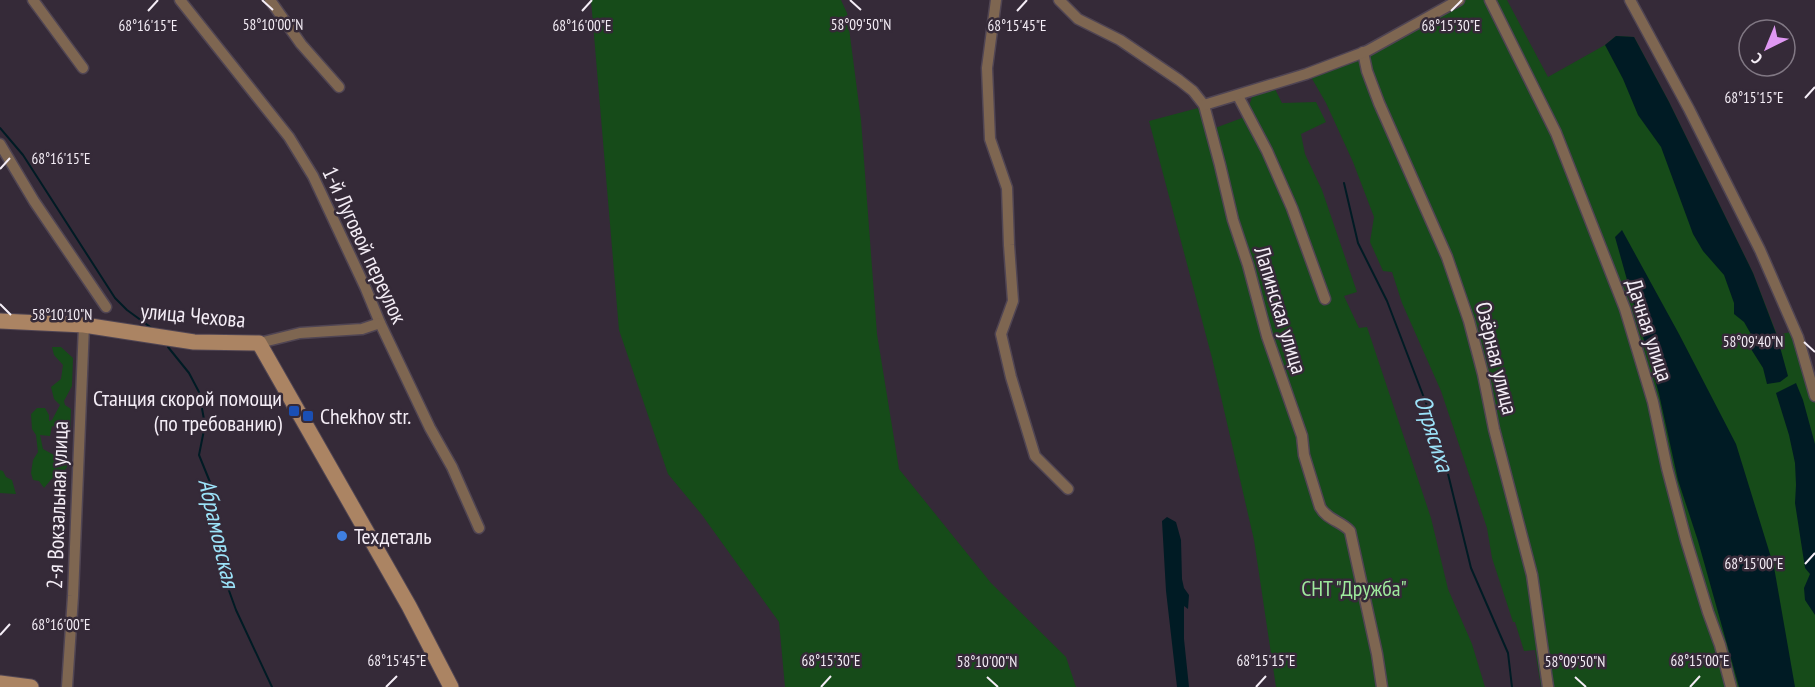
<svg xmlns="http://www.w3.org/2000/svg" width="1815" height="687" font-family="'PT Sans Narrow',sans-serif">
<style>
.green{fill:#164b19}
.water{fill:#001b24}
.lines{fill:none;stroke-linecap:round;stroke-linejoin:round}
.stream{stroke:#001b24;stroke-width:2}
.street-casing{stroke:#504553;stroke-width:13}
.secondary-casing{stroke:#504553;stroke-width:17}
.street{stroke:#7e6651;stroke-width:10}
.secondary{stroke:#ab8463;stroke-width:15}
.ticks{fill:none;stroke:#f4edf6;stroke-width:2}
.transit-dot{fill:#1a4fb4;stroke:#352a38;stroke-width:2}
.shop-dot{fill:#3f7fe0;stroke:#352a38;stroke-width:2}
.labels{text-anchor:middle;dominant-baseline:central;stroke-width:5;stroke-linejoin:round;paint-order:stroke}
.street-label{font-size:22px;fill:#f4edf6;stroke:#352a38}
.poi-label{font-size:22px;fill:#f4edf6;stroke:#352a38;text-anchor:start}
.park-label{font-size:22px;fill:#9eea9d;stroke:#352a38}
.water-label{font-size:24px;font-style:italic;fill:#9ce3f9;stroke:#352a38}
.ticks-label{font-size:15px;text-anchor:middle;fill:#f4edf6;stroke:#352a38;stroke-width:5;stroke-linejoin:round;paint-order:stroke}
</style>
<rect width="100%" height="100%" fill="#352a38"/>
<g class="green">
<polygon points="591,0 841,0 847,13 861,120 877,334 899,469 991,583 1066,657 1076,687 785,687 779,622 702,515 668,474 619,330"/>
<polygon points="1450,0 1507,0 1548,77 1605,45 1616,36 1634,37 1669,102 1753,273 1777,335 1801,330 1815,375 1815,687 1541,687 1535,650 1524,651 1515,622 1513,622 1492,558 1487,528 1441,391 1402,303 1392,272 1383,271 1370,242 1374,217 1353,162 1326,103 1307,70 1360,51"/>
<polygon points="1275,89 1282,103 1316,102 1326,122 1301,134 1305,154 1322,190 1357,292 1344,296 1359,328 1367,327 1431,518 1448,589 1472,644 1485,687 1276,687 1254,540 1212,358 1149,121 1198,108 1207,131 1250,115 1248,109 1252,97"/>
<polygon points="52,347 61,347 73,358 72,386 64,401 65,405 71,409 70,433 66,434 59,428 52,426 50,436 40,435 43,449 54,455 58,463 63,453 68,465 63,474 59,470 44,488 39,481 33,480 31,473 33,460 38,452 36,435 32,429 31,414 37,408 45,408 49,415 49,421 52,420 60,405 54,399 51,387 61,379 63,365 54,355"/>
<polygon points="0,470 3,471 6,477 12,480 16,494 0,493"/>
</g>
<g class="water">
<polygon points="1616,36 1634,37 1669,102 1753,273 1777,336 1788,376 1780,382 1767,384 1763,368 1751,349 1752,336 1744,322 1734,314 1734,303 1724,275 1703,251 1693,234 1661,147 1638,115 1623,79 1605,45"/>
<polygon points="1622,230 1679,334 1736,444 1774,567 1795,687 1739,687 1698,541 1678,480 1659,394 1615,237"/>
<polygon points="1796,383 1803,400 1815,444 1815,615 1805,600 1804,588 1810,574 1805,568 1795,503 1796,485 1795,463 1789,435 1776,393"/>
<polygon points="1167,517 1176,522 1181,540 1182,579 1184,588 1189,595 1188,609 1184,606 1184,639 1189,687 1177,687 1166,591 1162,521"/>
</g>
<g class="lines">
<g class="stream">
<polyline points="0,128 23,155 115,298 127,310 153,329"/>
<polyline points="1344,183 1358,243 1387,301 1439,437 1471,568 1508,653 1512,687"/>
<polyline points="168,347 189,373 199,392 205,425 199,455 214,492 217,540 223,574 236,610 272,687"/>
</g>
<g class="street-casing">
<g id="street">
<polyline points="33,0 83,68"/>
<polyline points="180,0 289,137 313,176 366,289 380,323 430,428 452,467 479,528"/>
<polyline points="270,0 301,44 339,87"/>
<polyline points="996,0 987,68 990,139 1007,188 1009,245 1013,301 1001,334 1011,377 1035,456 1068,489"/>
<path d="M1059,0L1078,19L1120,40L1179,80L1193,91L1204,105L1220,165L1233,220L1248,265L1267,336L1302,436L1304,455L1320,507C1327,520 1341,521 1350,531L1377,654L1382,687"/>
<polyline points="1490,0 1556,133 1625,309 1653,402 1667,468 1686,540 1708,612 1720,645 1731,687"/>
<polyline points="1630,0 1689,109 1760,250 1798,337 1815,396"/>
<polyline points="1363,52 1367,71 1379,103 1447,257 1469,321 1483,374 1494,429 1532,575 1548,687"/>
<polyline points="1238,96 1267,151 1292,208 1325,299"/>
<polyline points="1204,105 1306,74 1367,51 1459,0"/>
<polyline points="0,144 34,201 106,307"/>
<polyline points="259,343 300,333 362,329 380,323"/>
<polyline points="67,687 73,596 84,325"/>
</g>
</g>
<g class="secondary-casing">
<g id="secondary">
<polyline points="0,321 84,325 194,342 259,343 409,606 451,687"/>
<polyline points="0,683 31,687"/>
</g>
</g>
<use href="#street" class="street"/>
<use href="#secondary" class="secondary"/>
</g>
<path class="ticks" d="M262,0L273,10M850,0L861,10M148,11L158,0M582,11L592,0M1017,11L1027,0M1451,11L1462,0M1805,98L1815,87M0,169L10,158M0,304L11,315M1804,342L1815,352M1805,564L1815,553M0,635L10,624M987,677L998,687M1575,677L1586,687M386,687L397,676M821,687L831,676M1256,687L1266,676M1690,687L1700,676"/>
<g class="transit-dot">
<rect x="288" y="405" width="12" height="12" rx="3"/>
<rect x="302" y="410" width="12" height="12" rx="3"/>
</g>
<circle class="shop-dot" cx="342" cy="536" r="6"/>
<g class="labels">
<g class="street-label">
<text transform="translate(365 245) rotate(65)">1-й Луговой переулок</text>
<text transform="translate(1281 310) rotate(73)">Лапинская улица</text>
<text transform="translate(193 315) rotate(5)">улица Чехова</text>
<text transform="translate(1650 330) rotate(72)">Дачная улица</text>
<text transform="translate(1497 358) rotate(76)">Озёрная улица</text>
<text transform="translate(57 505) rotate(-88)">2-я Вокзальная улица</text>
</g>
<g class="poi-label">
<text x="282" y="398" text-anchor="end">Станция скорой помощи<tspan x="282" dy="25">(по требованию)</tspan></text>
<text x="320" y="416">Chekhov str.</text>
<text x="354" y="536">Техдеталь</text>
</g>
<g class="park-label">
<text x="1354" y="588">СНТ "Дружба"</text>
</g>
<g class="water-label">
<text transform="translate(1434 433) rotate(72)">Отрясиха</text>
<text transform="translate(219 533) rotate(77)">Абрамовская</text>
</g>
</g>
<g class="ticks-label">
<text x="273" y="30">58°10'00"N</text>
<text x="861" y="30">58°09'50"N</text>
<text x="148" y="31">68°16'15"E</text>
<text x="582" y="31">68°16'00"E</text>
<text x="1017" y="31">68°15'45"E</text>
<text x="1451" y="31">68°15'30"E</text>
<text x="1754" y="103">68°15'15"E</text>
<text x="61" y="164">68°16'15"E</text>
<text x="62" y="320">58°10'10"N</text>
<text x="1753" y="347">58°09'40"N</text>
<text x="1754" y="569">68°15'00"E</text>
<text x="61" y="630">68°16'00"E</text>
<text x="397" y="666">68°15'45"E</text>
<text x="831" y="666">68°15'30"E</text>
<text x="1266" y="666">68°15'15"E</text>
<text x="1700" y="666">68°15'00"E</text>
<text x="987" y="667">58°10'00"N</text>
<text x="1575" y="667">58°09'50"N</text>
</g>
<g transform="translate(1767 48) rotate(223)"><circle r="28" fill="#352a38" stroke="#817884" stroke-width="1.5"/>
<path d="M0-4.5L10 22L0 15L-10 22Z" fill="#df98f2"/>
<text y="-9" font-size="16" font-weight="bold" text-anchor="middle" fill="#f4edf6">С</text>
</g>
</svg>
